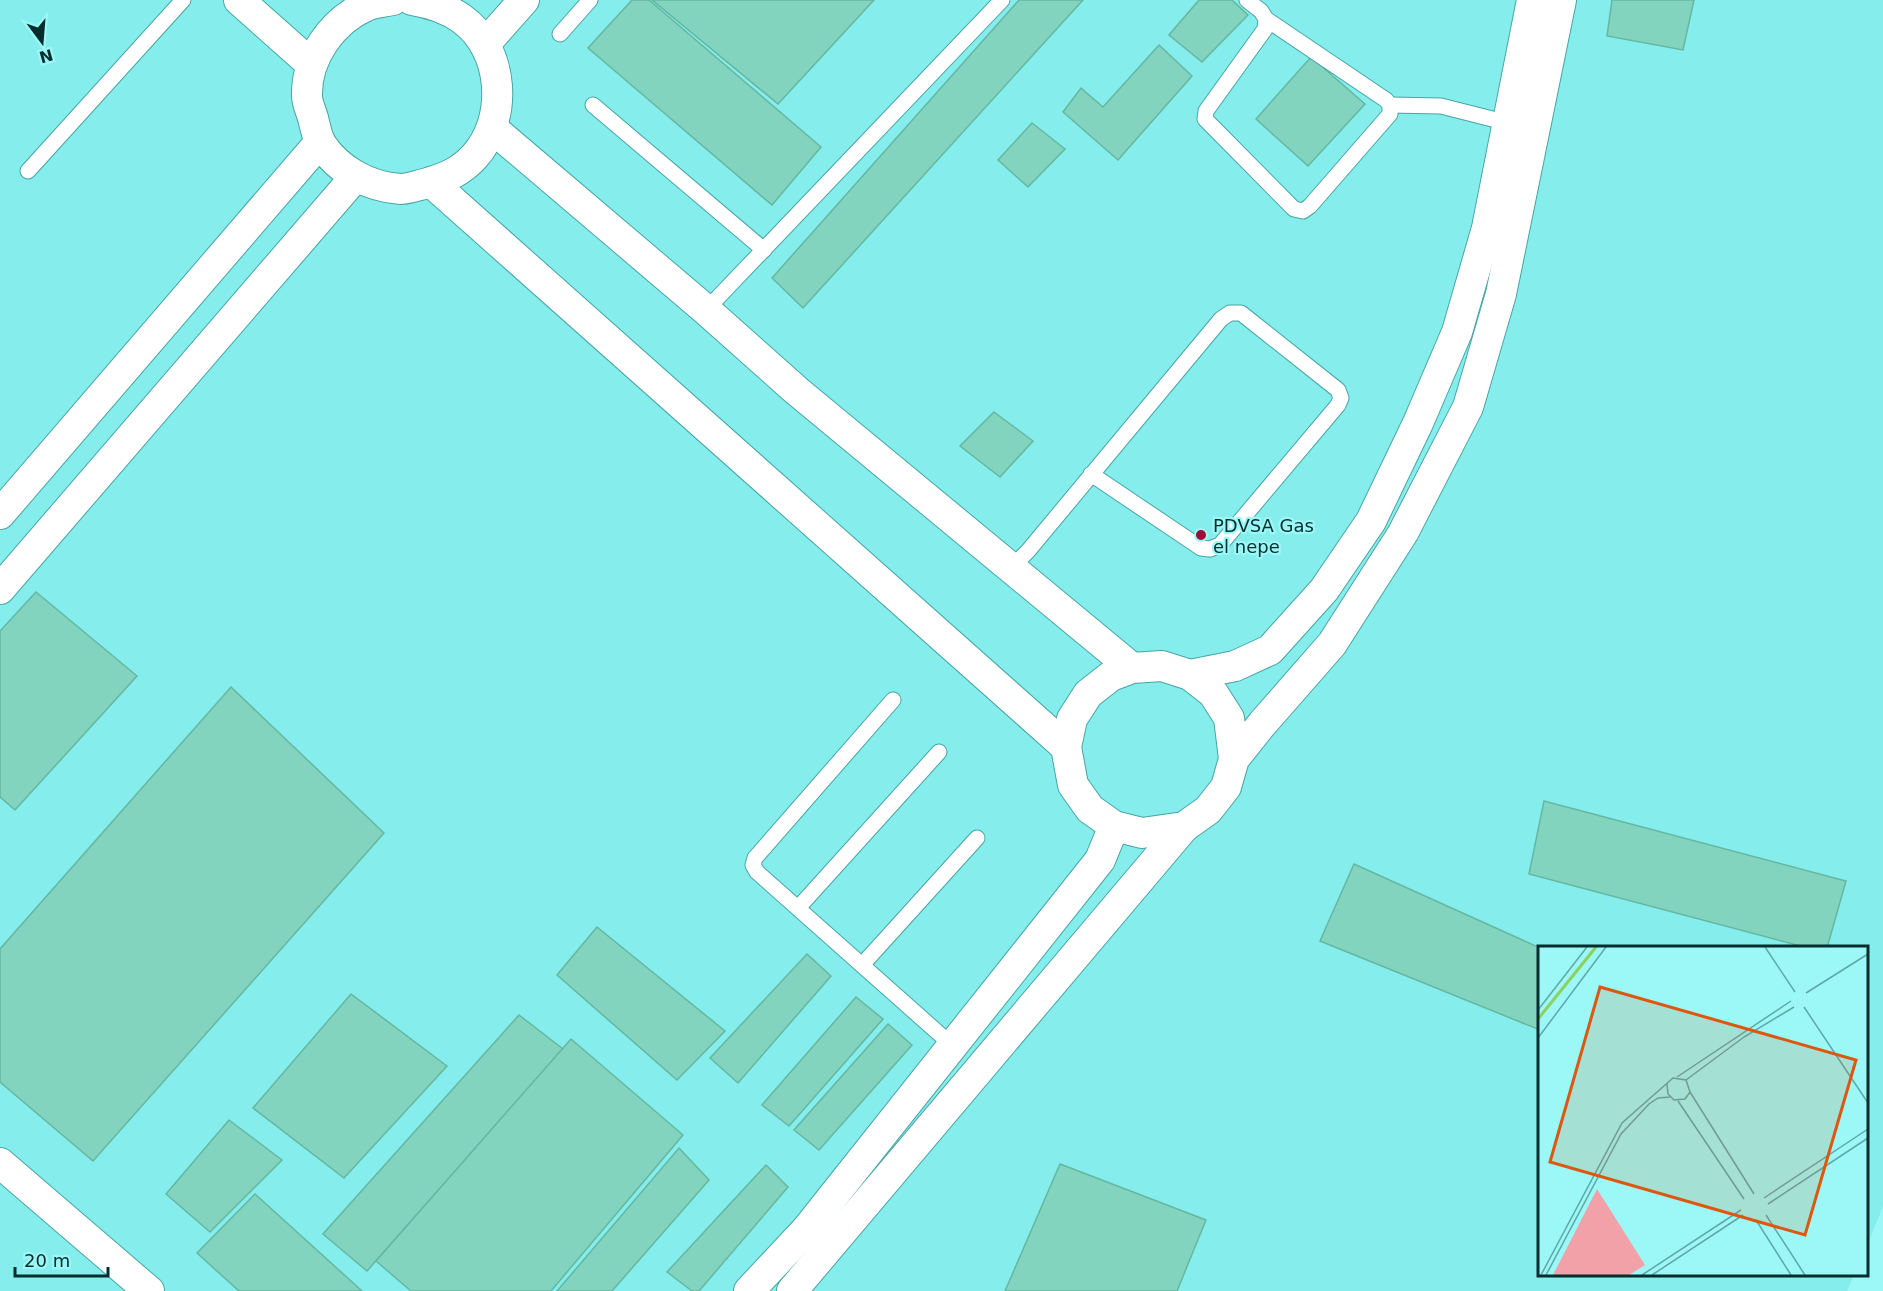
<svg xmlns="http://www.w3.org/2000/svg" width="1883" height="1291" font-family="'DejaVu Sans',sans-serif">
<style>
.built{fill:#85edec}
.building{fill:#82d4be;stroke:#64b7a1;stroke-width:1.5}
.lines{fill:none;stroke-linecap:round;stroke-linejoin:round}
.lane-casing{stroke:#47a5a4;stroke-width:17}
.street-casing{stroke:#47a5a4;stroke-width:32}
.lane{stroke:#fff;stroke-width:15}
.street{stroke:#fff;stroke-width:30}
.poi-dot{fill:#a40837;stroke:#9cf8f7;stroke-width:2}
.labels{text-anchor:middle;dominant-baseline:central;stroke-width:4.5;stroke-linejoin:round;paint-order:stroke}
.poi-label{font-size:18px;fill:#042e2e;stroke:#9cf8f7;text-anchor:start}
.inset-river{fill:none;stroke:#8cd15f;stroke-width:3}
.inset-road{fill:none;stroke:#5fa7a7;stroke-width:1.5}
.view{fill:#dd570e;fill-opacity:0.15;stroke:#dd570e;stroke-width:3}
.inset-edge{fill:none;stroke:#042e2e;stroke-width:3}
</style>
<rect width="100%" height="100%" fill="#9cf8f7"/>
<polygon class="built" points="0,0 1883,0 1883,1207 1867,1245 1866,948 1540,948 1540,1274 1854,1275 1847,1291 0,1291"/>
<g class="building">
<polygon points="632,0 649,0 821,147 772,205 588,48"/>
<polygon points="652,0 874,0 778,104"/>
<polygon points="1019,0 1083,0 803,308 772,278"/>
<polygon points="1199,0 1232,0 1248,15 1202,62 1169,35"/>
<polygon points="1612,0 1694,0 1683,50 1607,36"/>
<polygon points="1159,45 1192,76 1118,160 1063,112 1081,88 1103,107"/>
<polygon points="1311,57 1365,104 1308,166 1256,119"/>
<polygon points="1032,123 1065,149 1028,187 998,160"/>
<polygon points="994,412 1033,441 1000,477 960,446"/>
<polygon points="36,592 137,676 15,810 0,797 0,631"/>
<polygon points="231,687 384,833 93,1161 0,1082 0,949"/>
<polygon points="1544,801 1846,881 1827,948 1808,948 1529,874"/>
<polygon points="1354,864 1540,948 1540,1030 1320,941"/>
<polygon points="597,927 725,1031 677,1080 557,975"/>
<polygon points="807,954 831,976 738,1083 710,1058"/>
<polygon points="351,994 447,1066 344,1178 253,1108"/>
<polygon points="856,997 883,1019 789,1126 762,1105"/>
<polygon points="519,1015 563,1049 367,1271 323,1234"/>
<polygon points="888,1024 912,1045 819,1150 794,1130"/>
<polygon points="571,1039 683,1135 551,1291 411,1291 376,1261"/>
<polygon points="229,1120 282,1160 210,1232 166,1194"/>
<polygon points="679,1148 709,1180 612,1291 557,1291"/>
<polygon points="1060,1164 1206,1220 1177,1291 1005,1291"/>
<polygon points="766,1165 788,1187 699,1291 692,1291 667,1272"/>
<polygon points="255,1194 362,1291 239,1291 197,1253"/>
</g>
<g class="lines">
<g class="lane-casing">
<g id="lane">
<polyline points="1247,0 1261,11 1266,19 1386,100 1390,105 1390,114 1310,206 1303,211 1294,209 1205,119 1206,111 1265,29 1266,19"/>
<polyline points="560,34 590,0"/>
<polyline points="593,105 764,250"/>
<polyline points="1390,105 1441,106 1512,124"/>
<polyline points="28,171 183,0"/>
<polyline points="706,310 1002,0"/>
<polyline points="1011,568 1028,551 1221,319 1230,313 1241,313 1338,390 1341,398 1338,405 1220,545 1210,549 1201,548 1091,474"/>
<polyline points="893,700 755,858 753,865 757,872 953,1046"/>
<polyline points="798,908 939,752"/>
<polyline points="862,965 977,838"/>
</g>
</g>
<g class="street-casing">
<g id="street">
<polyline points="239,0 311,64"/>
<path d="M393,0C384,2 374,2 366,6C332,21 306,58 307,96C307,103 311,111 313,118C315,126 317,137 321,144C339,171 369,187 401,189C409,189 419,185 428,183C447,177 460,172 474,157C509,119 504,49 462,19C447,8 430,3 412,0"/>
<polyline points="485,44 524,0"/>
<polyline points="492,128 706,310 797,391 1132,668"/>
<polyline points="431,182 1066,747"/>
<polyline points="0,514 320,142"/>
<polyline points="0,589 356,176"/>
<polyline points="1190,675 1235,666 1270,650 1324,590 1371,521 1418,423 1457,332 1487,228 1532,0"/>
<polyline points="1234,759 1229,718 1213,693 1190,675 1162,666 1132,668 1111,676 1088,694 1072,719 1066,747 1073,785 1090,809 1114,826 1142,833 1184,827 1208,810 1226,787 1234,759 1262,724 1332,644 1403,533 1468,407 1501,294 1561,0"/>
<polyline points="0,1163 149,1291"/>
<polyline points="749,1291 807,1229 1100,860 1114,826"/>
<polyline points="792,1291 1184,827"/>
</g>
</g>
<use href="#lane" class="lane"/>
<use href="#street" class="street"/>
</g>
<circle class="poi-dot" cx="1201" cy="535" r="6"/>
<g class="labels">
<g class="poi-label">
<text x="1213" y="525">PDVSA Gas<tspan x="1213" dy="21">el nepe</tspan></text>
</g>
</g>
<g transform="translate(1538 946)">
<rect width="330" height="330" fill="#9cf8f7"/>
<path d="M59,243L107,319L91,329H15Z" fill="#f1a1a7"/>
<path class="inset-river" d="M0,73L58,1"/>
<path class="inset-road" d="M227,1L257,46M268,47L330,8M266,61L330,157M0,64L49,1M0,92L68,1M139,131L253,55M148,134L206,91L256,61M152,146L216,248M140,155L206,253M226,252L330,183M230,258L330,192M228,269L267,329M218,274L253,329M3,329L84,177L135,132L148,134L152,146L147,153L136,154L130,148L129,138M8,329L83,188L111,158L120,152L132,151M104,329L203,264M114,329L205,269"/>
<path class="view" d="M62,41L318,114L267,289L12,216Z"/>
<rect width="330" height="330" class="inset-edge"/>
</g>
<g transform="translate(42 42) rotate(164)" stroke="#9cf8f7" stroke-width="4.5" paint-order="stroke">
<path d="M0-4.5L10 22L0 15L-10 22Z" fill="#042e2e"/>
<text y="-9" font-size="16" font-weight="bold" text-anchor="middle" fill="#042e2e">N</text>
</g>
<path d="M15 1267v9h93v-9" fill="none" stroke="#042e2e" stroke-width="3"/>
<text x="24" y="1267" font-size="18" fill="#042e2e" stroke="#9cf8f7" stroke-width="4.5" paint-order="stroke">20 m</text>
</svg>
